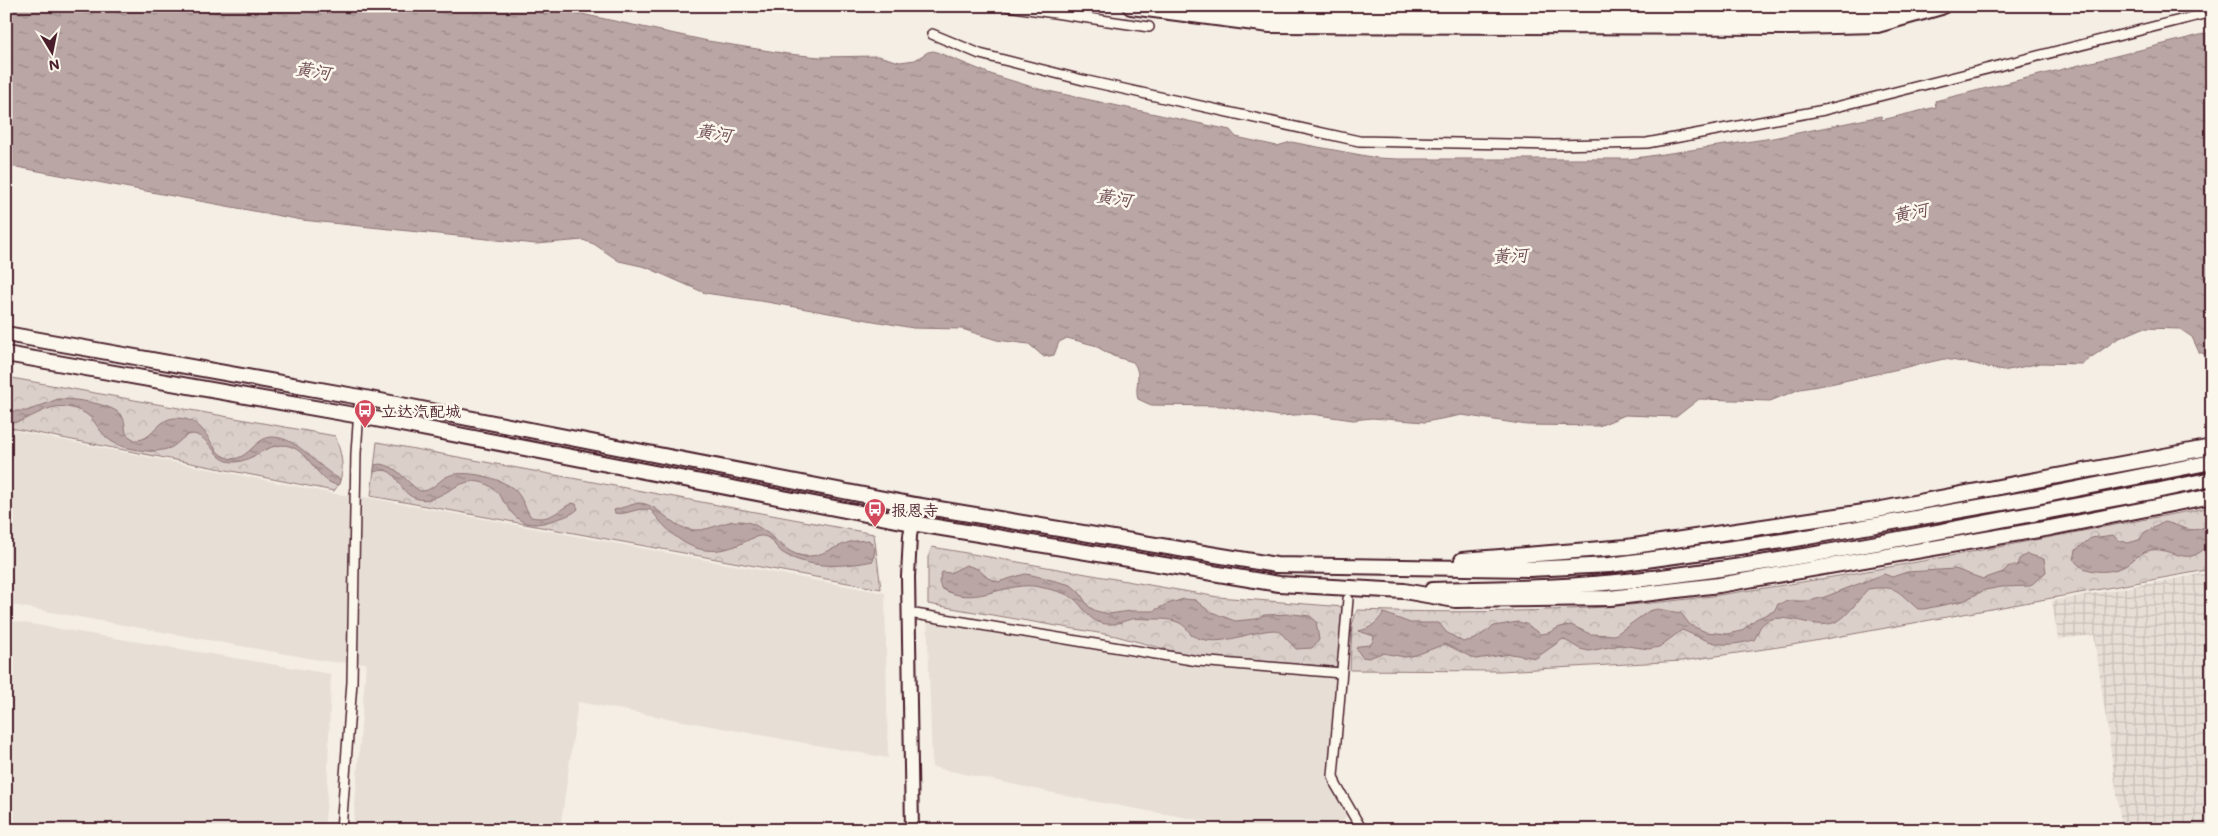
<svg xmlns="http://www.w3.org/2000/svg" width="2218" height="836" font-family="Mali,'LXGW WenKai TC',sans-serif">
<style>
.built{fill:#e7dfd6}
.industrial{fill:url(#industrial-grid)}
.park{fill:url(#park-crowns);stroke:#92787a}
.water{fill:url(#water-ripples);stroke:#8d7174}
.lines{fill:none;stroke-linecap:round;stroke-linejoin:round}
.street-casing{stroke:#4a1f2b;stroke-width:12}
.secondary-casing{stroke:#4a1f2b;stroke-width:16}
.primary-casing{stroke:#4a1f2b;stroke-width:18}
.highway-casing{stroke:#4a1f2b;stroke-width:20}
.street{stroke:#fbf7ec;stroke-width:9}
.secondary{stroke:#fbf7ec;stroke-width:12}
.primary{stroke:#fbf7ec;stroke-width:14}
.highway{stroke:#fbf7ec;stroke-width:16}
.labels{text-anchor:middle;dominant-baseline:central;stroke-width:5;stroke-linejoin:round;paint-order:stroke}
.poi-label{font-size:16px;fill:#4a1f2b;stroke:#fbf7ec;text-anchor:start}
.water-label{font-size:18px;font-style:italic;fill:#714f56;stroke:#fbf7ec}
</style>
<defs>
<pattern id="industrial-grid" width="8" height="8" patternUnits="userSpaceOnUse" patternTransform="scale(1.25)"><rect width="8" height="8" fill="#e7dfd6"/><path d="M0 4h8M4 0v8" fill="none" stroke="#c8bfb8"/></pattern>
<pattern id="park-crowns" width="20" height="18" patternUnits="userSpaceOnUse" patternTransform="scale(1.25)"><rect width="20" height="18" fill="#dbd0c9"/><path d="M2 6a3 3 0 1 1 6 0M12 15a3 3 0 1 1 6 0" fill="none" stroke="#bdb2ad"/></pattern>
<pattern id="water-ripples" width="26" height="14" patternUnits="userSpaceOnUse" patternTransform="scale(1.25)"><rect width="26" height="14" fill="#baa7a5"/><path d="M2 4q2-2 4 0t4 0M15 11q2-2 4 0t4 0" fill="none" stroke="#998787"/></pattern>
</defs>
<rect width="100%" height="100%" fill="#f4eee4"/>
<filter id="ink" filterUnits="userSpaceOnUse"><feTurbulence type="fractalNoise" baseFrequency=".02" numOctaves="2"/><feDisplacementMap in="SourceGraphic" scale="10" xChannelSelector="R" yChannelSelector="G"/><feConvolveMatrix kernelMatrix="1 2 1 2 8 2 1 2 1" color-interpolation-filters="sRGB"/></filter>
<g filter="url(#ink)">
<g class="built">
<polygon points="6,429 335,494 364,497 885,593 888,758 578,702 560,830 353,829 366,663 331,662 6,604"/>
<polygon points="927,609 1195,657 1339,667 1329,777 1349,813 1340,825 1305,830 1256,830 1086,800 932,767"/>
<polygon points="6,620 331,674 327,799 324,830 6,830"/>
</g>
<polygon class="industrial" points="2212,572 2212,827 2194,830 2122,830 2094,635 2058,639 2052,601"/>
<g class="park">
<path d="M6,377L335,436C342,454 347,475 334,491L6,427Z"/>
<polygon points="377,442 874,534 881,589 371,496"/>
<path d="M2212,507V569L1792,645L1682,661L1500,671L1350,670L1352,625L1357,610C1475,614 1594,612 1712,596C1879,572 2045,537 2212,507Z"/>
<polygon points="932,547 1218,597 1344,607 1339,667 1195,657 1116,636 928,604 928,557"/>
</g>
<g class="water">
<path d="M6,6H544L708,41L788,54L820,57L878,56L900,62L915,60L928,52L934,51L993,75L1039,89L1230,130L1236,137L1277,146L1291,142L1377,158L1398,159H1629L1773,138L1881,116L1882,120L1936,107L1935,101L2212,32V357L2199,352L2192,337L2180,329L2143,328L2117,339L2082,364L2041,363L2003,371L1975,364L1944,359L1830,384L1800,389L1770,401L1699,399L1676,417L1625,415L1599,426L1527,425L1462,415L1425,422L1372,418L1353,420L1311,414L1278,416L1223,406L1151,405L1138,399C1134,385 1143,375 1133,362L1113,356L1094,345L1067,338L1059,342L1054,355L1044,357L1029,344L997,340L962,329L913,328L767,302L705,293L646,267L619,261L594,244L583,240L536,244L302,220L6,165Z"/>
<path d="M58,399C74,399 112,403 122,416C126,422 124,429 127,435L135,440C154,441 157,417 177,418C209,419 208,450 225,457C246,466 254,437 272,437C299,437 317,468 340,479L339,485C318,484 311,452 289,446C269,441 254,461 235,462C216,463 213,443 199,436C186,429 180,444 170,448C164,450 154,452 147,451C137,450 119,447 111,441C92,427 98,413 67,407C44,403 29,424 6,423V411H27Z"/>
<path d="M380,464C399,466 405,482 420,491C431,492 437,482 446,477C462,468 502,478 515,490C522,497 525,508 531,517C551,521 555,512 572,503L576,504L578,509C572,515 561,518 554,520C503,538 512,489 480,482C455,477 439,507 415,498C396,492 399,463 374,472L375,465Z"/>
<path d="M638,503C658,503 669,525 688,529C707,534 722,520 740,521C765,522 779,550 799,555C817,560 833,547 850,542C856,540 863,541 869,540L875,549L873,561C844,567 809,569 783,553C776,549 772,537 763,536C756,535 745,542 738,545C698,561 674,540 651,510C637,506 627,516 615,513L614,510Z"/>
<path d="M2165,522C2186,527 2191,536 2212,523V545H2208C2187,569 2174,547 2151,550C2137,553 2134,561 2125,566C2110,574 2084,574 2074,560L2076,550L2091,538L2113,535L2118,540L2128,543L2139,540L2145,532Z"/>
<path d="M2027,554L2044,559L2046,572L2030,586L2002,587L1985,590L1963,601L1924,609H1918C1896,591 1899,585 1868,589C1858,599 1849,616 1836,622C1814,632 1777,606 1761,626C1758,630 1757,636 1754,640C1719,649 1713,643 1682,630L1659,647L1649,649L1620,645L1589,651L1580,649L1563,639L1536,658L1511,654L1475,659L1445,644L1416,655L1405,657L1382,653L1369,658L1362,657L1356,648L1359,646L1370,645L1373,641L1374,636L1358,631C1371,629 1376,623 1384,613L1410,623H1439L1446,632L1463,642L1475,639L1494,626L1518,622L1526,624L1540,634L1548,633L1560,627L1571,625L1590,634L1615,635L1649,611L1657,609L1681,613L1690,625L1706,632L1727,634L1741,631L1756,619L1774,611L1778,604L1788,601H1807L1822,598L1884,574L1892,577L1907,572L1955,569L1983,579L2003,572L2009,566H2017L2019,559Z"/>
<path d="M966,565L978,569L988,578L998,582L1025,574L1032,575L1071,585L1079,592L1089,607L1096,611L1109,614L1130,611H1153L1167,604L1184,599L1195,600L1209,611L1235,621L1256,619L1264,615L1293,614L1310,616L1316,621L1319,640L1312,648L1296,649L1281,633L1275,630C1246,631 1219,650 1191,635C1183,619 1168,619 1152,619C1145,619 1139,618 1132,619C1123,621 1116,625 1106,624C1085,621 1085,605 1071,597C1062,591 1044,588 1034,586C1001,583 973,608 941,588L939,582L942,572L950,573Z"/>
</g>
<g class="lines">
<g class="street-casing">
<g id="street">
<polyline points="1007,6 1149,27"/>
<polyline points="932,34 980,54 1083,80 1359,141 1554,145 1647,143 1824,110 2212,12"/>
<polyline points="1348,599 1333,776 1336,785 1362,830"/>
<polyline points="909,613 1198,661 1341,673"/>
<polyline points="341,830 352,682 356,453 360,397"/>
</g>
</g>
<g class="secondary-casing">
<polyline id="secondary" points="912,830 908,577 910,536 915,505"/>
</g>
<g class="primary-casing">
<g id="primary">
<polyline points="6,334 360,397 915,505 1276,565 1529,569 1610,565 1790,540 2036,497 2212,462"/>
<polyline points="6,354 360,416 912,523 1279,584 1404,591 1455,600 1610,598 1719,585 2050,528 2212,496"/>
<polyline points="1462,560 1627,547 1871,511 2212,447"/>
<path d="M1432,590C1493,589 1555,588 1617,582C1796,563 1978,523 2156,491L2212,479"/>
</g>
</g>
<g class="highway-casing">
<g id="highway">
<polyline points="1131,6 1270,24 1792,26 1877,24 1941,6"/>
<path d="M1243,6C1325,16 1410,11 1493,11C1622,12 1751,13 1879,9L1888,6"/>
</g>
</g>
<use href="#street" class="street"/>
<use href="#secondary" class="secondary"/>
<use href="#primary" class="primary"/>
<use href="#highway" class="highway"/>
</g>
</g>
<defs>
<g id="bus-pin" transform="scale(1.125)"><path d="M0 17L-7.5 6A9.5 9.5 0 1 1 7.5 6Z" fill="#d1495b" stroke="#fbf7ec"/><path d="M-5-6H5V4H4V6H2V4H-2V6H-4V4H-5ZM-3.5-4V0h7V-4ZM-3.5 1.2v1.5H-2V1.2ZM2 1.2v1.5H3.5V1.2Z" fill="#fff"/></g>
</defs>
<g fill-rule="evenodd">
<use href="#bus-pin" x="365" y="410"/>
<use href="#bus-pin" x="875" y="509"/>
</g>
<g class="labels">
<g class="poi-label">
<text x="381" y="410">立达汽配城</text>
<text x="891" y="509">报恩寺</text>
</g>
<g class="water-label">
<text transform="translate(313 70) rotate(9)">黄河</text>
<text transform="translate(714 132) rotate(9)">黄河</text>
<text transform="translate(1114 197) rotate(9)">黄河</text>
<text transform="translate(1910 212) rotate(-11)">黄河</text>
<text transform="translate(1510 255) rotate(-3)">黄河</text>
</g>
</g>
<rect width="2218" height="836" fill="none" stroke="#fbf7ec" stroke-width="25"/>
<rect x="12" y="12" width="2193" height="811" fill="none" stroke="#4a1f2b" stroke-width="2" filter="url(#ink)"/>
<g transform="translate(52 52) rotate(170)" stroke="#fbf7ec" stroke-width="4" paint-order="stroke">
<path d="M0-4L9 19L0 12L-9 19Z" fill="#4a1f2b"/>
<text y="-8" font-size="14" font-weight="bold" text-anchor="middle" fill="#4a1f2b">N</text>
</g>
</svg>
